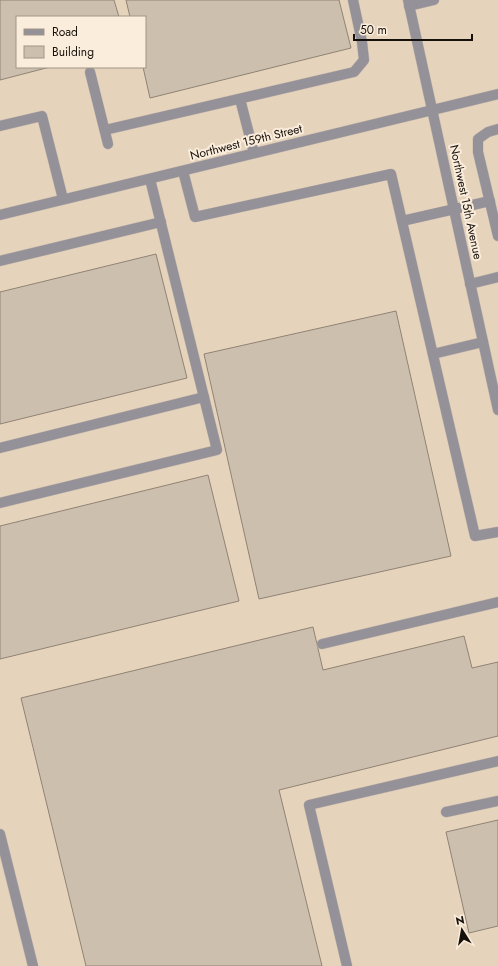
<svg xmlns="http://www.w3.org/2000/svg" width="498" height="966" font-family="Jost,sans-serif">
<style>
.built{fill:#e6d3bc;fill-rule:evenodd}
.building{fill:#ccbfae;stroke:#908374}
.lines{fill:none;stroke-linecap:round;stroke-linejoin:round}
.minor-casing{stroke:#c7bbac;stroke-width:11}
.minor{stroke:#959199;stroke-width:10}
.labels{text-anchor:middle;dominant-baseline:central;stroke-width:4;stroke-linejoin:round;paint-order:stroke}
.street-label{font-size:12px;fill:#15100a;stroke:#fbeddc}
</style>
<rect width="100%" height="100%" fill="#eee0cf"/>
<path class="built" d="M0,0H498V966H0ZM17,17H145V67H17Z"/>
<g class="building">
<polygon points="0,0 114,0 119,17 17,17 17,67 50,67 0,80"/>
<polygon points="126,0 339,0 351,48 150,98 143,67 145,67 145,17 130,17"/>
<polygon points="156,254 187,378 0,424 0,292"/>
<polygon points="396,311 451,556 259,599 204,354"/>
<polygon points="208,475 239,601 0,659 0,526"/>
<polygon points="313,627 323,670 464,636 472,668 498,662 498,736 279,790 322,966 86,966 21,698"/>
<polygon points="498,820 498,926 469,933 446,832"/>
</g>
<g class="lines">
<g class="minor-casing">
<g id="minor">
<polyline points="408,0 498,410"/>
<polyline points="409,6 434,0"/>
<polyline points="90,72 108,144"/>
<polyline points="240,99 254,153"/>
<polyline points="0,126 42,116 63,199"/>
<polyline points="498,129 488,132 478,139 478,152 498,236"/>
<polyline points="105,130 354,72 364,60 362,42 353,0"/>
<polyline points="183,171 195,217 391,174 475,536 498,532"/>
<polyline points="0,215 498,94"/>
<polyline points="402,221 490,201"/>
<polyline points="0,261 161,222"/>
<polyline points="470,284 498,277"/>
<polyline points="433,354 483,342"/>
<polyline points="0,448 204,397"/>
<polyline points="0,503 217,450 150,179"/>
<polyline points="322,644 498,602"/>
<polyline points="446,812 498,801"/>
<polyline points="0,834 33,966"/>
<polyline points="347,966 309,805 498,761"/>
</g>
</g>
<use href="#minor" class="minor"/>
</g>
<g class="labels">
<g class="street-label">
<text transform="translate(246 142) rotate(-14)">Northwest 159th Street</text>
<text transform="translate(466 202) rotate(78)">Northwest 15th Avenue</text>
</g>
</g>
<rect x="16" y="16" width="130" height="52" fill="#fbeddc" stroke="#9f9588"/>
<rect x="24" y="29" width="20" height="6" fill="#959199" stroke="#9f9588"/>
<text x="52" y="36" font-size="12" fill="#15100a">Road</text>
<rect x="24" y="46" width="20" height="12" fill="#ccbfae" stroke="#9f9588"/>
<text x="52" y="56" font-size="12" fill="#15100a">Building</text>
<g transform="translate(462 930) rotate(349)" stroke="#fbeddc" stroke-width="3" paint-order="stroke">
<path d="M0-3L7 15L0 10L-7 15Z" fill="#15100a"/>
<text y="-6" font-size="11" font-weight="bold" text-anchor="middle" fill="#15100a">N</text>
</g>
<path d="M354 34v6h118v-6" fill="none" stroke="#15100a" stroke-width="2"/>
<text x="360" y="34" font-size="12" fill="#15100a" stroke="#fbeddc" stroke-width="3" paint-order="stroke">50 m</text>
</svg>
